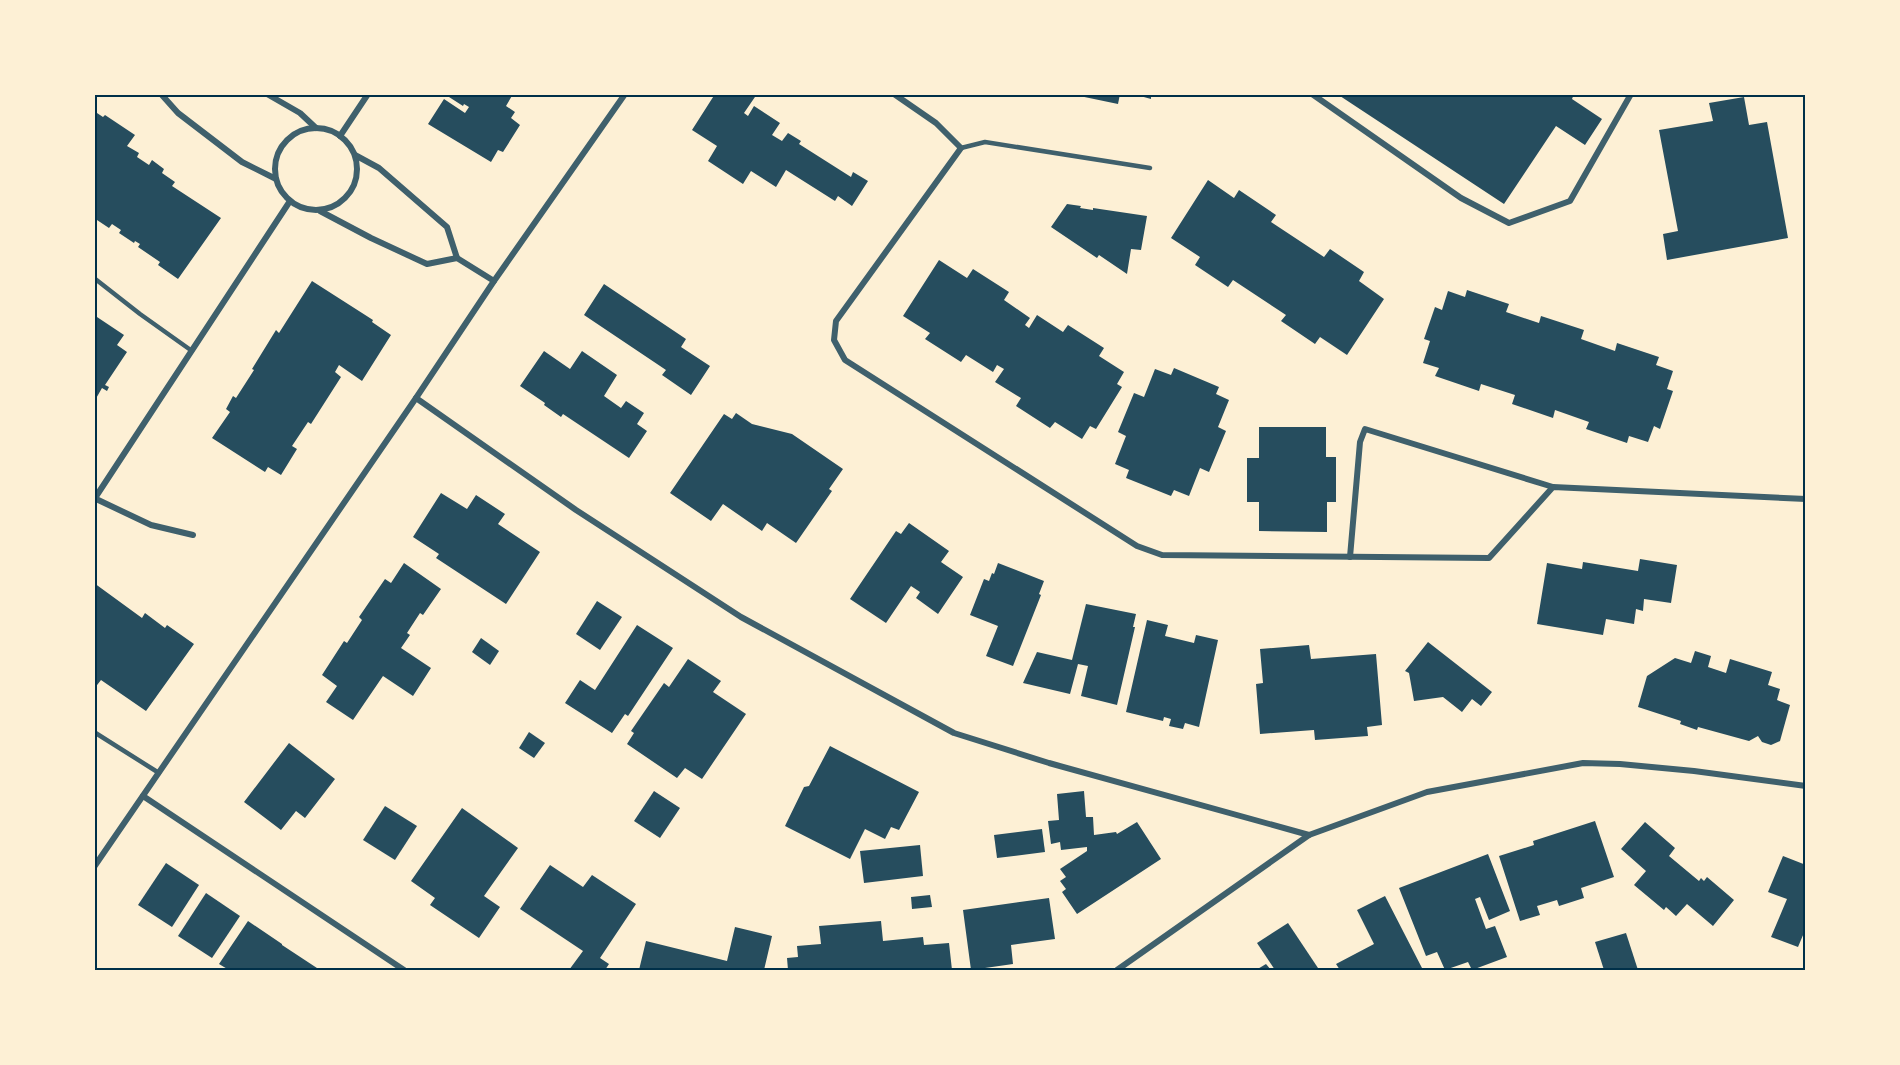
<svg xmlns="http://www.w3.org/2000/svg" width="1900" height="1065" font-family="'Nunito Sans',sans-serif">
<style>
.building{fill:#264d5e}
.lines{fill:none;stroke-linecap:round;stroke-linejoin:round}
.service{stroke:#3f606c;stroke-width:4.5}
.minor{stroke:#3f606c;stroke-width:6}
.neatline{fill:none;stroke:#003049;stroke-width:2}
</style>
<rect width="100%" height="100%" fill="#fdf0d5"/>
<g class="building">
<polygon points="451,94 513,94 506,106 515,112 511,118 520,125 503,152 498,150 491,162 428,124 444,99 465,113 469,107 464,104 463,106 449,97"/>
<polygon points="715,94 757,94 744,113 748,116 754,106 780,123 772,135 782,141 788,133 801,141 799,144 851,177 853,172 868,181 852,206 838,196 835,201 786,170 776,187 751,171 743,184 708,161 717,146 692,130"/>
<polygon points="1070,94 1120,94 1118,104"/>
<polygon points="1133,94 1151,94 1151,99"/>
<polygon points="1337,94 1574,94 1572,99 1602,119 1585,145 1556,126 1504,204"/>
<polygon points="1744,97 1749,125 1767,122 1788,238 1667,260 1663,234 1678,231 1659,130 1713,121 1709,103"/>
<polygon points="94,111 103,117 105,115 135,135 127,146 139,153 137,157 149,165 152,160 164,169 162,173 175,182 172,186 221,218 178,279 158,265 160,262 138,247 140,244 135,241 134,243 119,233 121,230 112,224 109,228 94,218"/>
<polygon points="1208,180 1234,198 1239,190 1276,215 1271,222 1324,257 1330,249 1364,272 1359,281 1384,299 1347,355 1320,337 1315,344 1281,321 1286,315 1233,280 1228,287 1195,265 1200,257 1171,238"/>
<polygon points="1067,204 1081,206 1080,208 1093,210 1093,208 1147,216 1141,250 1131,249 1127,274 1099,255 1097,258 1051,227"/>
<polygon points="939,260 967,278 973,269 1009,292 1004,300 1030,318 1025,325 1029,328 1037,315 1063,332 1068,325 1104,348 1099,356 1124,372 1117,384 1122,387 1096,429 1090,426 1082,439 1055,422 1050,428 1016,406 1021,398 995,382 1004,369 997,365 993,372 966,355 961,362 925,339 930,333 903,316"/>
<polygon points="312,281 373,320 372,322 391,335 362,381 339,365 335,372 341,377 311,424 308,422 292,446 297,449 281,475 268,467 265,472 212,438 230,412 226,409 233,396 236,398 254,370 252,369 276,330 279,333"/>
<polygon points="604,284 686,339 681,347 710,366 691,395 662,375 666,370 584,315"/>
<polygon points="1467,290 1509,304 1506,312 1539,323 1541,316 1584,330 1581,339 1615,351 1617,343 1659,357 1656,365 1673,371 1667,389 1673,391 1660,429 1654,426 1648,442 1629,436 1627,443 1586,429 1589,422 1555,410 1553,418 1512,404 1515,395 1481,384 1479,391 1435,376 1439,368 1423,363 1430,341 1424,339 1435,307 1442,310 1448,291 1465,297"/>
<polygon points="94,315 124,335 117,345 127,352 105,385 109,387 107,391 102,388 94,402"/>
<polygon points="544,351 570,369 582,351 617,375 604,396 621,408 626,401 644,413 637,424 647,431 629,458 563,414 561,417 544,405 545,403 520,386"/>
<polygon points="1174,368 1219,387 1216,394 1229,400 1218,427 1226,431 1209,472 1200,468 1189,496 1174,490 1171,496 1126,478 1129,470 1115,464 1126,436 1118,432 1134,393 1144,397 1155,369 1171,375"/>
<polygon points="736,413 752,424 792,434 843,469 829,489 832,491 796,543 767,523 762,531 723,504 711,521 670,493 724,414 732,419"/>
<polygon points="1259,427 1326,427 1326,457 1336,457 1336,502 1327,502 1327,532 1259,531 1259,502 1247,502 1247,458 1259,458"/>
<polygon points="441,493 467,509 476,495 505,514 498,524 540,552 506,604 436,558 439,554 413,537"/>
<polygon points="909,523 949,551 941,562 963,577 938,614 916,598 920,592 911,586 886,623 850,599 896,531 901,534"/>
<polygon points="1640,559 1677,565 1671,603 1644,599 1643,611 1636,609 1634,624 1606,619 1603,635 1537,624 1547,563 1582,569 1583,562 1638,571"/>
<polygon points="404,563 441,589 423,615 420,613 407,633 410,635 401,648 431,668 413,696 383,676 353,720 326,702 337,686 322,675 344,641 347,643 362,620 359,617 385,579 391,583"/>
<polygon points="998,563 1044,581 1039,594 1041,595 1013,666 986,656 998,626 970,615 984,579 989,581 992,573 994,574"/>
<polygon points="94,583 142,618 145,613 165,628 167,625 194,644 146,711 101,680 94,689"/>
<polygon points="597,601 622,617 600,650 576,634"/>
<polygon points="1086,604 1136,614 1133,627 1135,627 1117,705 1081,696 1088,666 1078,664 1070,694 1023,683 1037,652 1072,660"/>
<polygon points="1147,620 1168,625 1165,636 1194,643 1196,635 1218,640 1199,727 1185,723 1183,729 1169,726 1171,719 1164,717 1163,721 1126,712"/>
<polygon points="637,625 673,648 628,716 625,714 612,733 565,703 580,680 595,690"/>
<polygon points="481,638 499,651 490,665 472,652"/>
<polygon points="1428,642 1492,692 1481,706 1472,699 1462,712 1443,697 1414,701 1409,673 1405,671"/>
<polygon points="1309,645 1311,659 1376,654 1382,725 1367,727 1368,736 1315,740 1314,730 1260,734 1256,684 1263,683 1260,649"/>
<polygon points="1695,651 1711,656 1708,667 1726,673 1730,659 1772,672 1768,685 1780,689 1777,700 1790,705 1780,741 1771,745 1762,742 1758,736 1749,741 1698,727 1697,730 1680,724 1681,721 1638,707 1647,676 1675,658 1691,663"/>
<polygon points="688,659 721,681 713,692 746,714 702,779 685,768 677,778 627,744 634,733 631,731 664,683 669,687"/>
<polygon points="529,732 545,743 534,758 519,748"/>
<polygon points="289,743 335,779 305,818 296,811 281,830 244,802"/>
<polygon points="830,746 919,792 899,830 891,827 885,839 865,829 850,859 785,826 804,787 809,786"/>
<polygon points="654,791 680,808 660,838 634,821"/>
<polygon points="1084,791 1086,817 1093,817 1094,835 1116,832 1117,834 1137,822 1161,859 1077,914 1062,892 1066,889 1060,881 1066,877 1060,869 1087,851 1087,847 1061,850 1060,842 1051,844 1048,821 1059,820 1057,794"/>
<polygon points="385,806 417,826 395,860 363,840"/>
<polygon points="462,808 518,848 484,896 500,907 479,938 430,905 435,898 411,881"/>
<polygon points="1595,821 1614,877 1581,888 1584,898 1559,906 1557,900 1537,906 1540,915 1520,921 1499,856 1534,845 1533,841"/>
<polygon points="1645,822 1675,848 1669,856 1699,881 1701,878 1704,881 1707,877 1734,900 1713,926 1687,904 1676,916 1666,907 1664,910 1634,885 1646,871 1621,849"/>
<polygon points="1042,829 1045,852 997,858 994,835"/>
<polygon points="920,845 923,876 864,883 860,851"/>
<polygon points="1488,854 1510,911 1489,920 1480,897 1475,899 1486,929 1495,926 1507,957 1472,970 1468,962 1445,970 1437,952 1426,956 1399,888"/>
<polygon points="1783,856 1806,865 1806,928 1798,947 1771,937 1787,899 1768,892"/>
<polygon points="166,863 199,885 172,927 138,905"/>
<polygon points="550,865 583,887 592,875 636,904 600,958 609,964 605,970 569,970 583,951 520,909"/>
<polygon points="206,893 240,916 212,958 178,936"/>
<polygon points="930,895 932,907 912,909 911,897"/>
<polygon points="1385,896 1422,968 1417,970 1340,970 1336,964 1374,944 1357,910"/>
<polygon points="1049,898 1055,939 1011,945 1013,964 971,970 963,910"/>
<polygon points="248,921 282,944 282,945 320,970 229,970 219,964"/>
<polygon points="881,921 883,941 923,937 924,945 949,943 952,970 788,970 787,958 798,957 797,946 821,944 819,926"/>
<polygon points="1288,923 1318,968 1314,970 1275,970 1257,943"/>
<polygon points="735,927 772,936 764,970 639,970 646,941 727,961"/>
<polygon points="1626,933 1638,970 1604,970 1595,942"/>
<polygon points="1266,964 1271,970 1256,970"/>
</g>
<g class="lines">
<g class="service">
<polyline points="961,148 985,142 1150,168"/>
<polyline points="94,278 140,314 192,351"/>
<polyline points="94,732 159,773"/>
</g>
<g class="minor">
<polyline points="161,94 178,113 242,162 276,179"/>
<polyline points="267,94 300,113 316,128"/>
<polyline points="894,94 936,123 961,148 836,321 834,340 845,360 1137,546 1162,555 1489,558 1553,487 1806,499"/>
<polyline points="1312,94 1461,198 1509,223 1570,201 1631,94"/>
<circle cx="316" cy="169" r="41"/>
<polyline points="340,136 368,94"/>
<polyline points="355,155 379,168 447,227 457,258 494,281"/>
<polyline points="320,211 371,238 427,264 457,258"/>
<polyline points="416,398 576,510 741,617 954,733 1049,763 1309,835"/>
<polyline points="94,498 151,525 193,535"/>
<polyline points="95,498 290,201"/>
<polyline points="1350,557 1360,442 1365,429 1553,487"/>
<polyline points="143,796 404,970"/>
<polyline points="94,867 416,398 494,281 625,94"/>
<polyline points="1117,970 1309,835 1427,792 1583,763 1620,764 1694,771 1806,786"/>
</g>
</g>
<rect width="1900" height="1065" fill="none" stroke="#fdf0d5" stroke-width="192"/>
<rect x="96" y="96" width="1708" height="873" class="neatline"/>
</svg>
